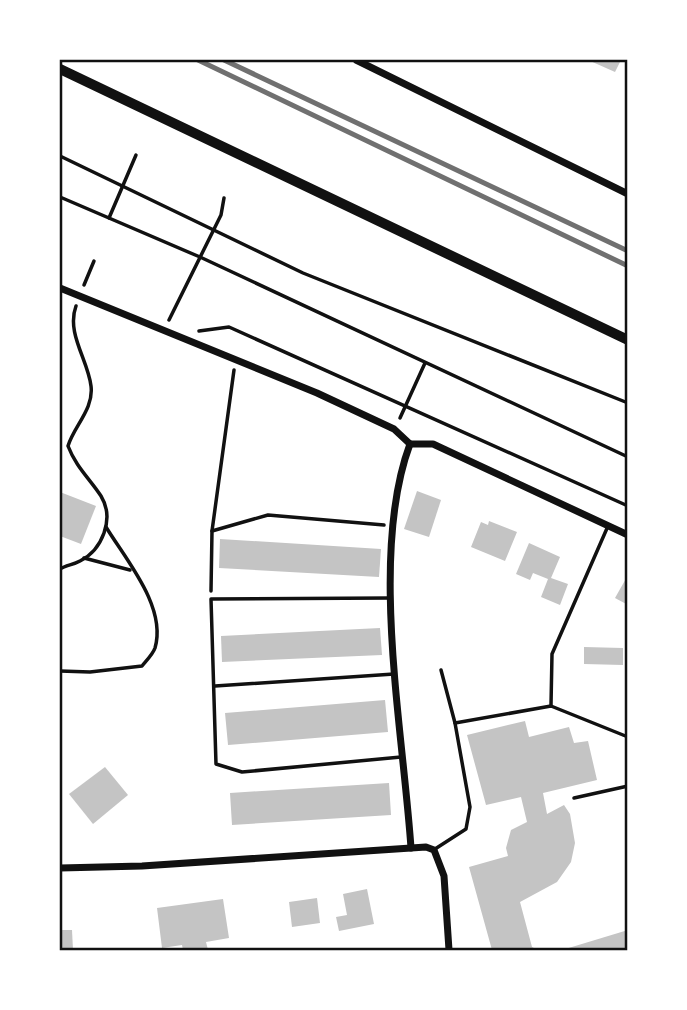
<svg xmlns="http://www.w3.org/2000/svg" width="687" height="1010" font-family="'Varela Round',sans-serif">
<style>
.building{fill:#c4c4c4}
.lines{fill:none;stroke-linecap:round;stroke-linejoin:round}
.path{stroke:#111;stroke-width:3.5}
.service{stroke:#111;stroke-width:3.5}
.minor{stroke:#111;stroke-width:7}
.tertiary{stroke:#111;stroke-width:10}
.rail{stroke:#707070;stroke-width:5}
.neatline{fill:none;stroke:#111;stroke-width:2.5}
</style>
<rect width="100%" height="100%" fill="#fff"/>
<g class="building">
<polygon points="588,60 621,60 615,72"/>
<polygon points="417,491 441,500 429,537 404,529"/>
<polygon points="60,492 96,506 81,544 60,536"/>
<polygon points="489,521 517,532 505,561 471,547 481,522 488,525"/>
<polygon points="220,539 381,549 379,577 219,568"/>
<polygon points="529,543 560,557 551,578 568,584 560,605 541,597 548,579 533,573 530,580 516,574"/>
<polygon points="628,575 628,605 615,598"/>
<polygon points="380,628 382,655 222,662 221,636"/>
<polygon points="584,647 623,648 623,665 584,664"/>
<polygon points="385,700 388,732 228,745 225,713"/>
<polygon points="525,721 529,737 569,727 574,743 588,741 597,780 543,793 547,814 564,805 570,814 575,843 571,862 557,882 520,902 532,947 538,950 492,950 469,867 508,856 506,848 511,830 527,822 521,797 486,805 467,735"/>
<polygon points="105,767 128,795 93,824 69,794"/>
<polygon points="389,783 391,815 232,825 230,793"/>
<polygon points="367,889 374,924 339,931 336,917 347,915 343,894"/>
<polygon points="317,898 320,923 292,927 289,902"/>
<polygon points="223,899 229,938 206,942 208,950 183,950 182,945 162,948 157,908"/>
<polygon points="60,930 72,930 73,950 60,950"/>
<polygon points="628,930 628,950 562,950"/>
</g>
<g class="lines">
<g class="path">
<polyline points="60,156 303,273 628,403"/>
<polyline points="60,197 200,257 628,457"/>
<polyline points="109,218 136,155"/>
<polyline points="84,285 94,261"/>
<polyline points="169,320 221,215 224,198"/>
<polyline points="199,331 229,327 628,506"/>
<polyline points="400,418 425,363"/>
<polyline points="212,531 234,370"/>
<polyline points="84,558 130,570"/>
<path d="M60,569C66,565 73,565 80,561C102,550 115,519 101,496C90,479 76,467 68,446C74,426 94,409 91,386C88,360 66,333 76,306"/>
<polyline points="211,591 212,531 268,515 384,525"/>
<path d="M60,671L90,672L142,666C146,661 153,654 155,648C167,607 126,560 106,527"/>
</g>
<g class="service">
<polyline points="390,598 211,599 216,764 242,772 401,757"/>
<polyline points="441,670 455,723"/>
<polyline points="215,686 394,674"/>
<polyline points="551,705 552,654 608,526"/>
<polyline points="574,798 628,786"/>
<polyline points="435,849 466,829 470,807 455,723 551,706 628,737"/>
</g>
<g class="minor">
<polyline points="356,60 628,194"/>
<polyline points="60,288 317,393 394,429 410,444"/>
<path d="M410,444C369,554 403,730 411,848"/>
<polyline points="410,444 433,444 628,535"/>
<polyline points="60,868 142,866 426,847 434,850 444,876 449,950"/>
</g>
<polyline class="tertiary" points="60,69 628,340"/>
<g class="rail">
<polyline points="198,60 628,266"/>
<polyline points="224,60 628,251"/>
</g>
</g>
<rect width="687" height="1010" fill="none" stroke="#ffffff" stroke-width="122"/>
<rect x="61" y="61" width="565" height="888" class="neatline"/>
</svg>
